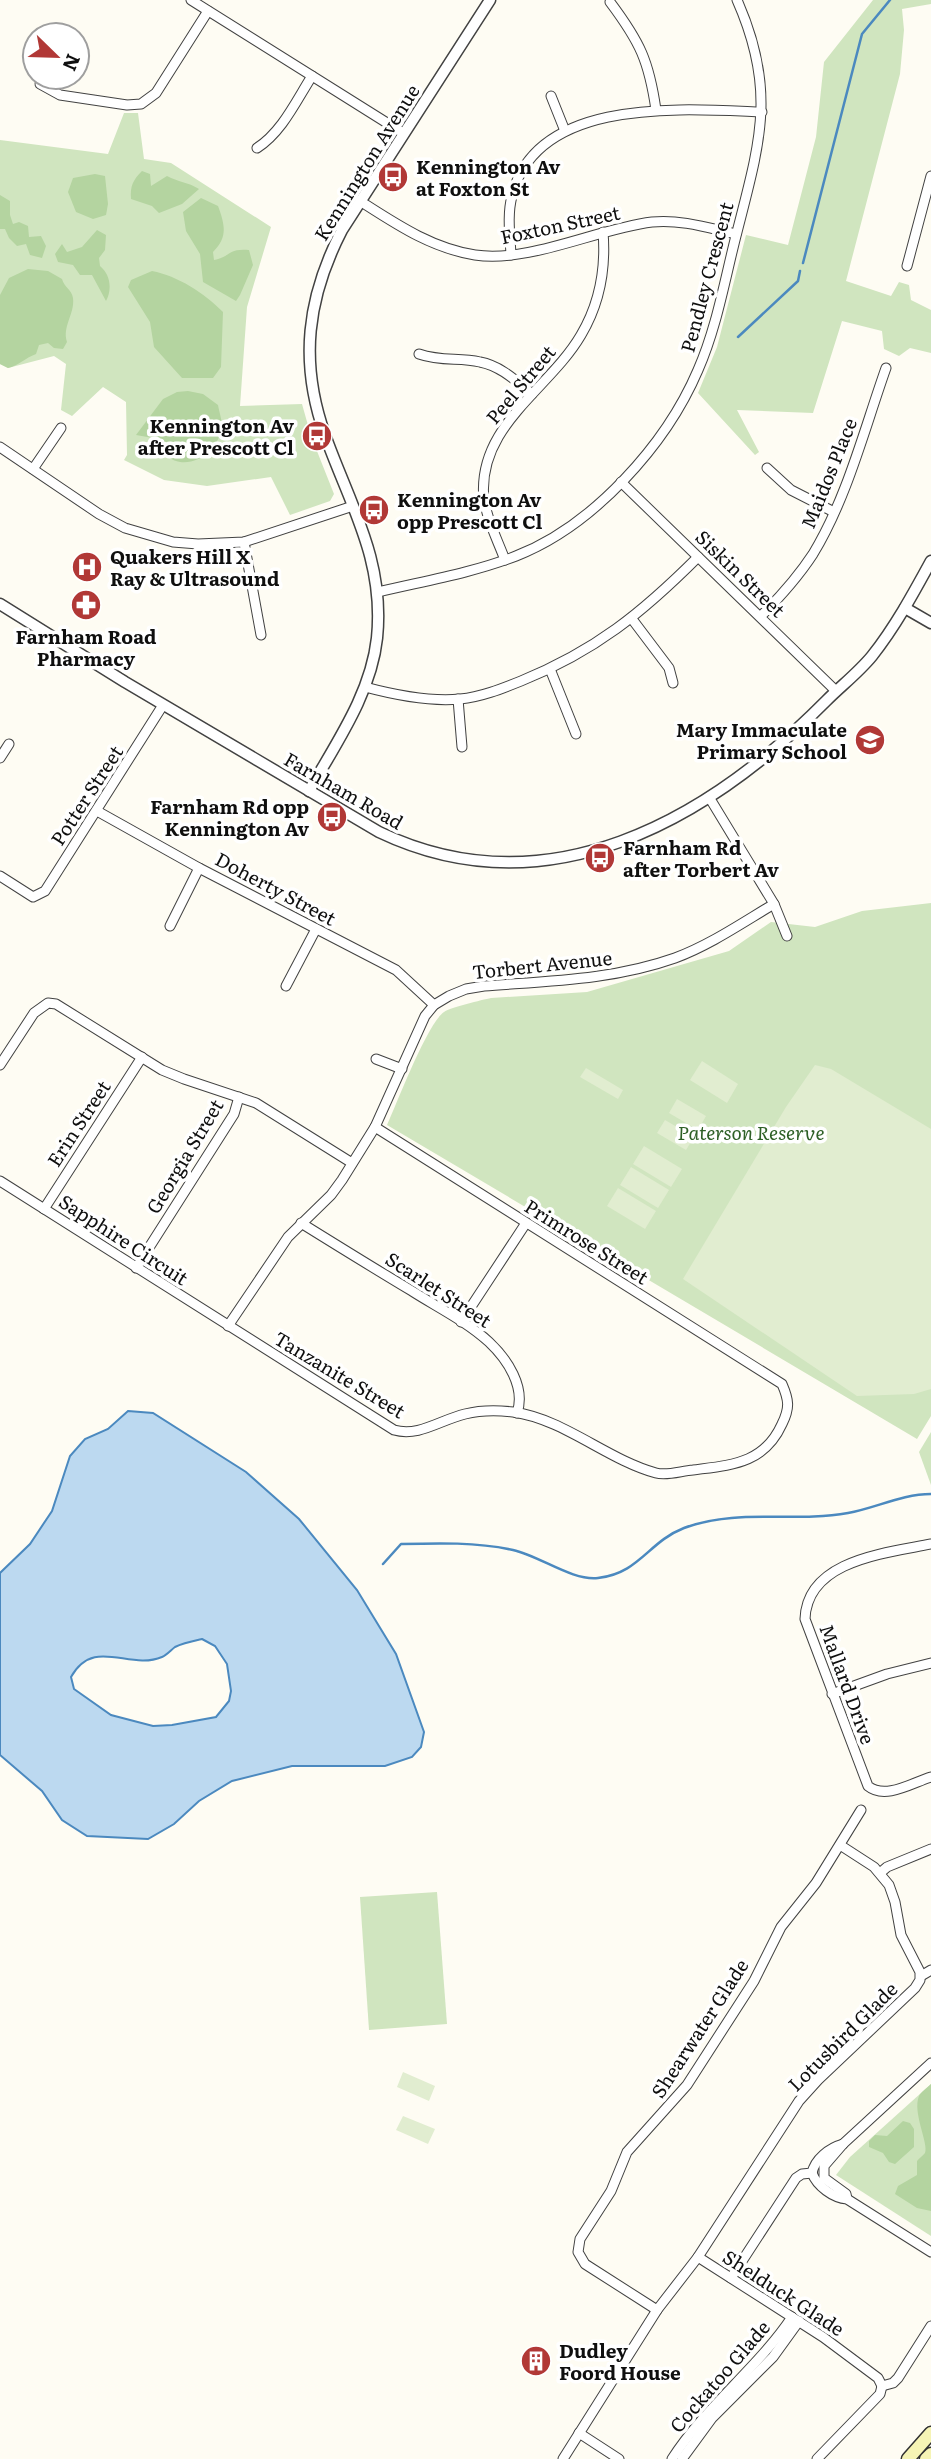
<svg xmlns="http://www.w3.org/2000/svg" width="931" height="2459" font-family="Literata,serif">
<style>
.green{fill:#d0e5bf}
.forest{fill:#b4d4a0}
.pitch{fill:#e1edd0}
.water{fill:#bcd9f0;stroke:#4b89bf;stroke-width:2;fill-rule:evenodd}
.lines{fill:none;stroke-linecap:round;stroke-linejoin:round}
.stream{stroke:#4b89bf;stroke-width:2.5}
.minor-casing{stroke:#424242;stroke-width:11}
.tertiary-casing{stroke:#424242;stroke-width:13}
.secondary-casing{stroke:#313131;stroke-width:15}
.minor{stroke:#fff;stroke-width:9}
.tertiary{stroke:#fff;stroke-width:10}
.secondary{stroke:#f6f4b5;stroke-width:12}
.labels{text-anchor:middle;dominant-baseline:central;stroke-width:7;stroke-linejoin:round;paint-order:stroke}
.street-label{font-size:19px;fill:#0f0f0f;stroke:#fff}
.poi-label{font-size:19px;font-weight:bold;fill:#0f0f0f;stroke:#fff;text-anchor:start}
.park-label{font-size:19px;font-style:italic;fill:#2e6026;stroke:#fff}
</style>
<rect width="100%" height="100%" fill="#fefcf3"/>
<g class="green">
<polygon points="873,0 931,0 931,4 902,9 904,30 900,74 846,281 891,296 899,282 909,285 911,300 931,310 931,353 910,348 899,356 884,349 882,331 842,321 813,413 737,410 759,452 755,455 698,393 717,347 746,235 788,245 816,137 824,62"/>
<polygon points="124,113 138,113 144,159 171,163 271,227 247,307 240,406 302,404 311,436 334,494 330,501 290,515 271,477 207,486 164,480 124,460 127,455 126,402 103,387 72,416 61,410 66,364 54,356 8,368 0,364 0,140 108,154"/>
<path d="M931,903V1416L917,1439L387,1125C397,1103 427,1024 444,1012C451,1007 482,1000 491,998L587,992L729,951L771,922L815,927L862,911Z"/>
<polygon points="931,1432 931,1485 919,1452"/>
<polygon points="437,1892 447,2024 369,2030 360,1897"/>
<polygon points="931,2084 931,2236 836,2175 850,2157"/>
</g>
<g class="forest">
<path d="M142,171L150,174L151,186L167,176C178,182 188,182 199,189L182,204L159,213L152,206L131,199C130,186 133,180 142,171Z"/>
<polygon points="95,174 105,176 108,204 106,215 93,219 76,212 68,192 73,178"/>
<polygon points="0,195 10,201 10,215 13,224 19,222 28,226 29,237 41,236 46,246 42,258 30,255 26,244 17,246 9,238 5,229 0,229"/>
<path d="M201,198L218,206C225,225 228,237 213,252L214,260C231,257 227,248 249,250L253,265L240,295L236,301L203,282L200,254L186,231L183,212Z"/>
<path d="M97,230L106,235L105,250L99,258L100,266C111,275 112,290 106,301L92,275H80L73,265L58,262L55,254L62,244L67,252L82,247Z"/>
<path d="M28,269L48,271L62,279C64,287 72,290 73,298C75,314 62,326 67,342L63,349L54,348L48,343L39,345L36,354C25,358 18,366 8,368L0,364V295L9,278Z"/>
<path d="M152,271C178,276 204,293 223,312L221,367L213,378H182L154,347L150,322L128,287L131,280Z"/>
<path d="M188,391L203,394L218,405C219,411 222,420 222,426C220,446 200,465 180,462C172,461 163,453 155,451L153,438L136,435L163,399L177,392Z"/>
<path d="M931,2084V2211L917,2208L895,2194L898,2186L917,2175V2161C919,2158 923,2156 925,2153C929,2144 912,2112 919,2096C921,2092 927,2088 931,2084Z"/>
<polygon points="903,2121 910,2123 914,2129 914,2147 895,2164 889,2162 883,2153 869,2147 869,2141 875,2135 887,2136"/>
</g>
<g class="pitch">
<polygon points="702,1061 738,1084 727,1103 690,1080"/>
<polygon points="815,1065 831,1069 931,1129 931,1389 914,1394 857,1396 683,1279 786,1107"/>
<polygon points="586,1068 623,1090 618,1099 580,1077"/>
<polygon points="677,1099 706,1116 698,1130 669,1113"/>
<polygon points="665,1120 694,1137 686,1150 657,1133"/>
<polygon points="644,1146 682,1169 671,1187 633,1164"/>
<polygon points="631,1167 669,1190 658,1208 620,1185"/>
<polygon points="618,1188 656,1211 645,1229 607,1206"/>
<polygon points="403,2072 435,2086 429,2101 397,2087"/>
<polygon points="403,2116 435,2129 428,2144 396,2130"/>
</g>
<path class="water" d="M128,1411L153,1413L246,1472L299,1519L357,1590L396,1654L424,1732L421,1747L412,1757L385,1766H292L232,1781L199,1801L174,1824L148,1839L87,1836L62,1820L42,1791L0,1755V1573L30,1544L52,1511L70,1456L85,1439L108,1429ZM202,1639L215,1646L227,1664L231,1691L229,1701L216,1717L172,1725L153,1726L111,1715L74,1689L71,1677C94,1636 129,1671 162,1657C167,1655 171,1650 175,1647C183,1643 193,1641 202,1639Z"/>
<g class="lines">
<g class="stream">
<polyline points="803,263 862,34 890,0"/>
<polyline points="738,337 798,281 800,271"/>
<path d="M383,1564L401,1544C438,1543 477,1542 513,1550C540,1556 572,1581 598,1578C640,1573 648,1542 684,1528C738,1508 793,1523 848,1513C876,1508 902,1494 931,1494"/>
</g>
<g class="minor-casing">
<g id="minor">
<polyline points="191,0 403,133"/>
<path d="M610,2C640,42 649,61 656,110"/>
<polyline points="40,84 60,95 127,105 141,104 156,93 208,11"/>
<polyline points="551,96 565,131"/>
<path d="M257,148C282,132 296,101 312,76"/>
<path d="M360,201C396,224 431,248 475,255C530,263 596,229 652,222C680,219 709,228 736,234"/>
<path d="M511,255C510,235 507,215 512,196C536,96 684,109 762,112"/>
<polyline points="907,266 931,176"/>
<path d="M419,354C442,362 459,357 480,362C501,366 516,381 532,394"/>
<polyline points="0,447 99,514 125,528 173,542 198,544 244,542 353,506"/>
<polyline points="767,468 791,490 834,512"/>
<polyline points="33,469 61,428"/>
<polyline points="621,482 836,691"/>
<polyline points="244,542 261,635"/>
<path d="M505,560C498,541 487,520 484,500C476,426 549,390 581,335C600,303 606,268 603,232"/>
<path d="M378,592C424,581 472,573 516,556C593,526 666,445 698,370C717,327 725,278 737,232C760,142 777,90 737,0"/>
<path d="M761,616C780,597 798,577 813,554C847,498 864,430 886,368"/>
<polyline points="632,619 669,668 673,683"/>
<polyline points="550,669 576,734"/>
<path d="M365,687C395,695 429,702 460,699C481,697 501,689 521,681C595,651 642,613 698,557"/>
<polyline points="458,699 462,747"/>
<polyline points="0,758 9,744"/>
<polyline points="709,797 774,904 787,936"/>
<polyline points="97,811 199,868 396,970 434,1005"/>
<polyline points="0,876 33,897 45,891 163,705"/>
<polyline points="170,926 199,868"/>
<polyline points="286,986 316,929"/>
<polyline points="376,1059 402,1069"/>
<polyline points="0,1065 34,1013 48,1003 56,1004 162,1070 184,1079 256,1103 352,1163"/>
<path d="M0,1181L394,1430C419,1437 440,1420 465,1414C481,1410 497,1410 513,1412C564,1419 606,1459 656,1473C667,1476 681,1471 693,1470C731,1465 764,1464 782,1424C790,1408 789,1400 782,1384L375,1127"/>
<polyline points="44,1209 142,1057"/>
<path d="M301,1223C338,1246 375,1269 412,1291C437,1307 466,1321 489,1342C507,1359 526,1387 517,1413"/>
<polyline points="136,1268 234,1114 239,1097"/>
<polyline points="461,1322 526,1223"/>
<path d="M228,1326L288,1237L331,1195L342,1180L375,1127L425,1016L434,1005L449,996L466,989L484,986C549,981 613,980 675,958C710,945 742,923 774,904"/>
<path d="M931,1544C886,1553 807,1560 805,1619L868,1786C885,1800 912,1783 931,1777"/>
<polyline points="832,1694 887,1674 931,1663"/>
<polyline points="880,1873 887,1867 931,1849"/>
<polyline points="921,1976 931,1970"/>
<path d="M812,2173C817,2186 833,2198 847,2199L931,2252"/>
<path d="M812,2173C815,2159 829,2148 843,2144"/>
<polyline points="847,2199 846,2194 824,2178 824,2166 843,2144 931,2063"/>
<polyline points="698,2257 799,2101 818,2080 915,1988 920,1980 920,1972 901,1935 895,1902 889,1885 874,1867 840,1845"/>
<polyline points="731,2278 796,2178 802,2174 812,2173"/>
<polyline points="657,2310 585,2264 578,2252 580,2239 611,2191 627,2152 687,2085 754,1981 781,1927 816,1883 861,1810"/>
<polyline points="882,2386 893,2383 898,2378 931,2326"/>
<polyline points="579,2433 619,2459"/>
<polyline points="563,2459 657,2310 698,2257 823,2337 878,2378 882,2386"/>
<path d="M672,2459C706,2406 757,2369 792,2317"/>
<polyline points="682,2459 712,2418 773,2357 799,2321"/>
<polyline points="817,2459 880,2394 882,2386"/>
</g>
</g>
<g class="tertiary-casing">
<g id="tertiary">
<path d="M0,604L125,682L379,832C547,912 707,821 826,701C841,686 859,672 872,656C895,627 913,594 931,561"/>
<polyline points="905,608 931,623"/>
<path d="M309,791C336,743 371,694 377,638C385,560 350,505 325,435C299,362 307,298 342,230L490,0"/>
</g>
</g>
<g class="secondary-casing">
<g id="secondary">
<polyline points="908,2459 931,2433"/>
<polyline points="926,2459 931,2454"/>
</g>
</g>
<use href="#minor" class="minor"/>
<use href="#tertiary" class="tertiary"/>
<use href="#secondary" class="secondary"/>
</g>
<defs>
<g id="bus-disc" transform="scale(1.575)"><circle r="9.5" fill="#b13836" stroke="#fff"/><path d="M-5-6H5V4H4V6H2V4H-2V6H-4V4H-5ZM-3.5-4V0h7V-4ZM-3.5 1.2v1.5H-2V1.2ZM2 1.2v1.5H3.5V1.2Z" fill="#fff"/></g>
<g id="hospital-disc" transform="scale(1.575)"><circle r="9.5" fill="#b13836" stroke="#fff"/><path d="M-5-5h3v3.5h4V-5h3V5h-3V1.5h-4V5h-3Z" fill="#fff"/></g>
<g id="pharmacy-disc" transform="scale(1.575)"><circle r="9.5" fill="#b13836" stroke="#fff"/><path d="M-2-6h4v4h4v4h-4v4h-4v-4h-4v-4h4Z" fill="#fff"/></g>
<g id="school-disc" transform="scale(1.575)"><circle r="9.5" fill="#b13836" stroke="#fff"/><path d="M0-5L7-2L0 1L-7-2ZM-4 1L0 2.5L4 1V4Q0 6-4 4Z" fill="#fff"/></g>
<g id="building-disc" transform="scale(1.575)"><circle r="9.5" fill="#b13836" stroke="#fff"/><path d="M-4-6H4V6H1V3H-1V6H-4ZM-2.5-4.3h1.7v1.8h-1.7ZM.8-4.3h1.7v1.8H.8ZM-2.5-1h1.7V.8h-1.7ZM.8-1h1.7V.8H.8Z" fill="#fff"/></g>
</defs>
<g fill-rule="evenodd">
<use href="#bus-disc" x="393" y="177"/>
<use href="#bus-disc" x="317" y="436"/>
<use href="#bus-disc" x="374" y="510"/>
<use href="#hospital-disc" x="87" y="567"/>
<use href="#pharmacy-disc" x="86" y="605"/>
<use href="#school-disc" x="870" y="740"/>
<use href="#bus-disc" x="332" y="817"/>
<use href="#bus-disc" x="600" y="858"/>
<use href="#building-disc" x="536" y="2361"/>
</g>
<g class="labels">
<g class="street-label">
<text transform="translate(366 162) rotate(-58)">Kennington Avenue</text>
<text transform="translate(560 224) rotate(-12)">Foxton Street</text>
<text transform="translate(706 277) rotate(-75)">Pendley Crescent</text>
<text transform="translate(520 384) rotate(-50)">Peel Street</text>
<text transform="translate(828 473) rotate(-68)">Maidos Place</text>
<text transform="translate(741 573) rotate(44)">Siskin Street</text>
<text transform="translate(344 790) rotate(30)">Farnham Road</text>
<text transform="translate(86 795) rotate(-57)">Potter Street</text>
<text transform="translate(276 888) rotate(28)">Doherty Street</text>
<text transform="translate(542 964) rotate(-6)">Torbert Avenue</text>
<text transform="translate(78 1123) rotate(-57)">Erin Street</text>
<text transform="translate(184 1156) rotate(-59)">Georgia Street</text>
<text transform="translate(124 1239) rotate(33)">Sapphire Circuit</text>
<text transform="translate(587 1241) rotate(32)">Primrose Street</text>
<text transform="translate(439 1289) rotate(33)">Scarlet Street</text>
<text transform="translate(340 1374) rotate(31)">Tanzanite Street</text>
<text transform="translate(848 1684) rotate(70)">Mallard Drive</text>
<text transform="translate(699 2028) rotate(-57)">Shearwater Glade</text>
<text transform="translate(842 2036) rotate(-45)">Lotusbird Glade</text>
<text transform="translate(784 2292) rotate(33)">Shelduck Glade</text>
<text transform="translate(719 2376) rotate(-49)">Cockatoo Glade</text>
</g>
<g class="poi-label">
<text x="416" y="166">Kennington Av<tspan x="416" dy="22">at Foxton St</tspan></text>
<text x="294" y="425" text-anchor="end">Kennington Av<tspan x="294" dy="22">after Prescott Cl</tspan></text>
<text x="397" y="499">Kennington Av<tspan x="397" dy="22">opp Prescott Cl</tspan></text>
<text x="110" y="556">Quakers Hill X<tspan x="110" dy="22">Ray &amp; Ultrasound</tspan></text>
<text x="86" y="636" text-anchor="middle">Farnham Road<tspan x="86" dy="22">Pharmacy</tspan></text>
<text x="847" y="729" text-anchor="end">Mary Immaculate<tspan x="847" dy="22">Primary School</tspan></text>
<text x="309" y="806" text-anchor="end">Farnham Rd opp<tspan x="309" dy="22">Kennington Av</tspan></text>
<text x="623" y="847">Farnham Rd<tspan x="623" dy="22">after Torbert Av</tspan></text>
<text x="559" y="2350">Dudley<tspan x="559" dy="22">Foord House</tspan></text>
</g>
<g class="park-label">
<text x="751" y="1132">Paterson Reserve</text>
</g>
</g>
<g transform="translate(56 56) rotate(113)"><circle r="33" fill="#ffffff" stroke="#9f9f9f" stroke-width="2"/>
<path d="M0-5L12 26L0 18L-12 26Z" fill="#b13836"/>
<text y="-10" font-size="19" font-weight="bold" text-anchor="middle" fill="#0f0f0f">N</text>
</g>
</svg>
